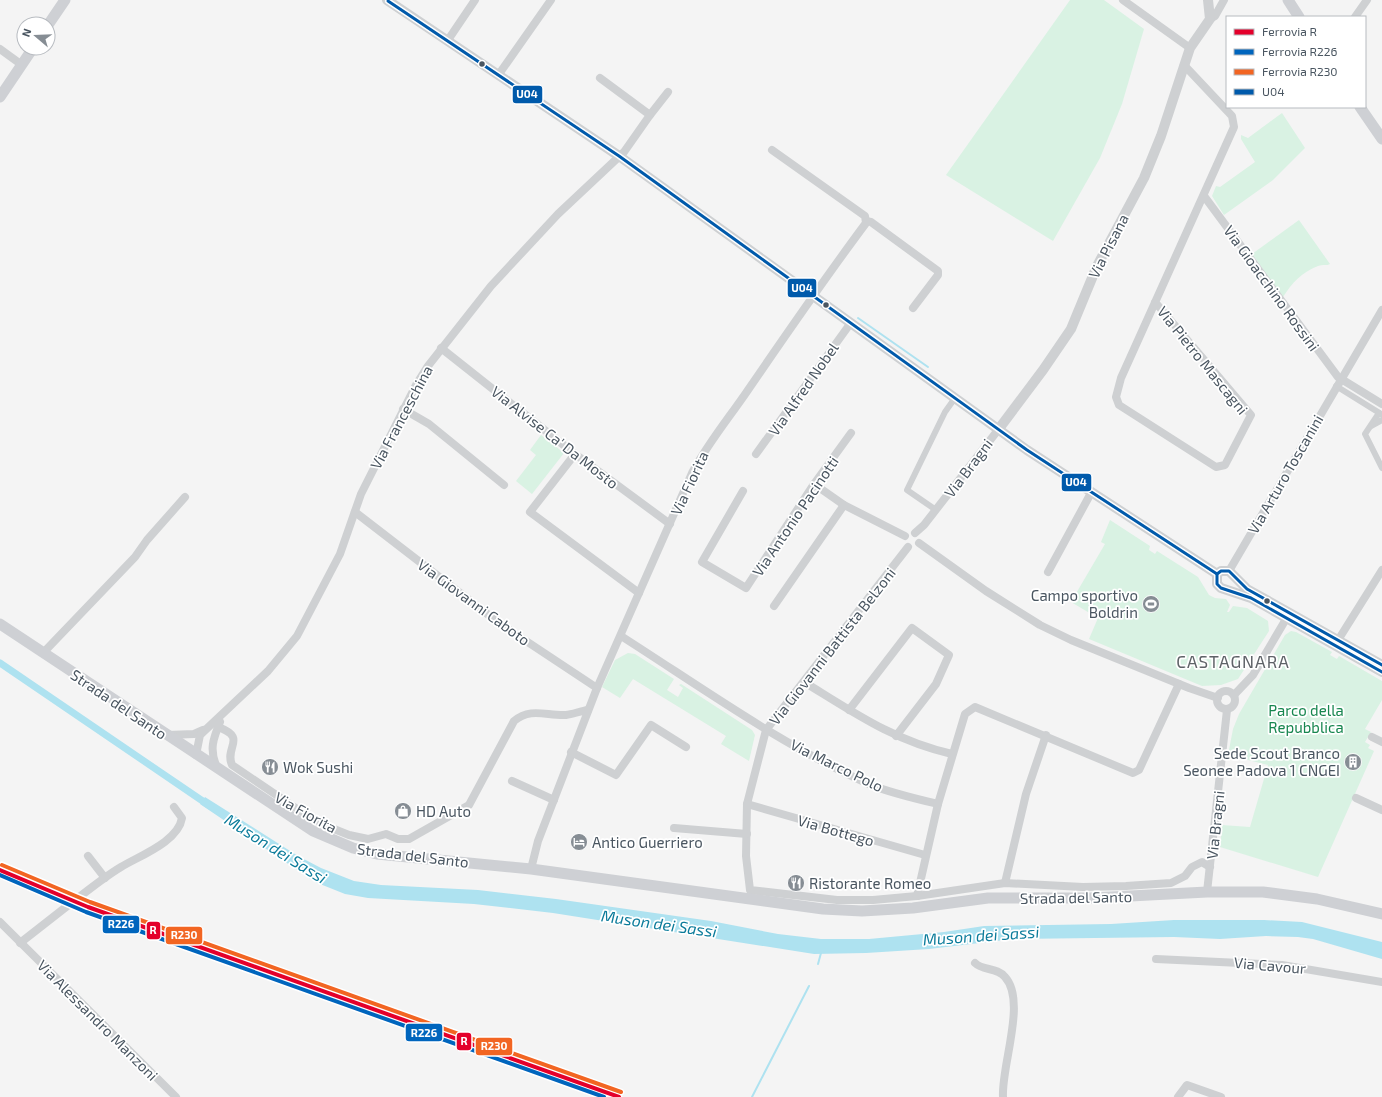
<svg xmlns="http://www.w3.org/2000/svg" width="1382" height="1097" font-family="'Exo 2',sans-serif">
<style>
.green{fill:#d9f2e3}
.water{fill:#aee2f0}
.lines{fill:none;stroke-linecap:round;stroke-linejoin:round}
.stream{stroke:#aee2f0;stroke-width:2}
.canal{stroke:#aee2f0;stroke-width:7}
.minor-tunnel{stroke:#d2d4d7;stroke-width:8;stroke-dasharray:8 4;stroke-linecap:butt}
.pedestrian{stroke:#ced0d2;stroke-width:6}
.minor{stroke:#ced0d2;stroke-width:8}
.tertiary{stroke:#ced0d2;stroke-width:10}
.secondary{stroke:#ced0d4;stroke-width:11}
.bus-1-casing{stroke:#fff;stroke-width:6}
.bus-1{stroke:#005aab;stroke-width:3}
.rail-1-casing{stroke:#fff;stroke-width:7}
.rail-2-casing{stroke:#fff;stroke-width:7}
.rail-3-casing{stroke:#fff;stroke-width:7}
.rail-1{stroke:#e4002b;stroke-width:4}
.rail-2{stroke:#0065bd;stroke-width:4}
.rail-3{stroke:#f26522;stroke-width:4}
.bus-dot{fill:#4a5661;stroke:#fff;stroke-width:1.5}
.labels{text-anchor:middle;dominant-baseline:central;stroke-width:3.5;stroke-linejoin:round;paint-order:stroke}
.street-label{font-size:15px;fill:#4a5661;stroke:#fff}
.poi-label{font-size:15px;fill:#4a5661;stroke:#fff;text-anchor:start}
.park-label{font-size:15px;fill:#17864f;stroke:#fff}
.water-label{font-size:16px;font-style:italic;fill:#0c7c9b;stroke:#fff}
.quarter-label{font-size:17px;letter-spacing:1px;fill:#5f6368;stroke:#fff}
.line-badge{stroke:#fff;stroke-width:1.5}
.badge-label{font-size:11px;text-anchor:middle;font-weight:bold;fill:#fff}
</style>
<rect width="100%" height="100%" fill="#f4f4f4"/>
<g class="green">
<polygon points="1070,0 1104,0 1144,29 1122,104 1100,158 1053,241 946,175"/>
<polygon points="1282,113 1305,148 1273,180 1224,215 1212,196 1216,186 1220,187 1255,162 1241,139 1241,135 1248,138"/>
<path d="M1299,220L1330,264C1327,266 1323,264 1318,266C1302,272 1292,283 1283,297L1252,254Z"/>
<polygon points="541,435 564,453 532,494 516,481 536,455 530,450"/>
<polygon points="1110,520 1150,546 1149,550 1155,554 1157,551 1198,577 1209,595 1215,598 1226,599 1230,605 1227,612 1229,612 1233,606 1247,608 1268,621 1269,631 1238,679 1221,685 1202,686 1089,639 1098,618 1071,602 1105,544 1101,542"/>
<polygon points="1291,631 1296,632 1332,652 1330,655 1337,659 1339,656 1382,681 1382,700 1365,729 1371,732 1365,742 1370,745 1368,748 1374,751 1318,877 1220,847 1222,825 1250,827 1268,765 1228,755 1233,729 1239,714 1285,635"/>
<polygon points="628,653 635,654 674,679 667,690 678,697 683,688 679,685 681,684 752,730 755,735 749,761 721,744 726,736 633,679 620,698 602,687 615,660"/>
</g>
<polygon class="water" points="205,797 298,856 321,868 354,881 381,885 478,890 556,899 711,921 778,934 821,939 869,939 944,932 984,926 1111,924 1174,920 1264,920 1302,922 1382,942 1382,959 1313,939 1298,937 1266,936 1220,939 1174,937 1013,939 929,949 866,953 814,954 553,913 474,904 368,898 345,894 315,882 200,804"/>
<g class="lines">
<g class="stream">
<polyline points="858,318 928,367"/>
<polyline points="818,964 821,953"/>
<polyline points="752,1097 809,986"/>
</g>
<polyline class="canal" points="0,663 210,806"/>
<polyline class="minor-tunnel" points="66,907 78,898"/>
<g class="pedestrian">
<polyline points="1336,386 1381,414"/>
<polyline points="1379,413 1365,434 1382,468"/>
<polyline points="1371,426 1382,420"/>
<polyline points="936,510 907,490 945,412 955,398"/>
</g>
<g class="minor">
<polyline points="1123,0 1190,48"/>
<polyline points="1355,17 1367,0"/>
<polyline points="1210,19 1215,16 1224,0"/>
<polyline points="448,40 475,0"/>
<polyline points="0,49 22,65"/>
<polyline points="499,74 551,0"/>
<polyline points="650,115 668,92"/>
<polyline points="1204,196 1338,377 1382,404"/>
<polyline points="866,221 871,222 938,271 938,275 913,308"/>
<polyline points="1155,302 1251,415 1225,465 1216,467 1119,405 1116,397 1121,378 1234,127 1232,116 1184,65"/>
<polyline points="441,348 575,454 670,524"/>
<polyline points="403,409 429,424 504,485"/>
<polyline points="575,454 530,512 639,593"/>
<polyline points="756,454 850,324"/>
<polyline points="814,484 844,505 905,536"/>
<polyline points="743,491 702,562 746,588 814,484 851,433"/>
<polyline points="355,512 499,623 597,688"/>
<polyline points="915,533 924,525 998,430"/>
<polyline points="919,543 986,591 1040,625 1071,640 1189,688 1218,698"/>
<polyline points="908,547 766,730 747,804 746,856 750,890 837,900 873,900 917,896 1005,883 1083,887 1126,886 1171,883 1185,876 1192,867 1202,862 1210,867"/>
<polyline points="1229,571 1382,310"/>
<polyline points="1048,572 1091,493"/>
<polyline points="774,606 844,505"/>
<path d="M621,636C701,687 784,747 871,785C891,793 917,799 938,804"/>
<polyline points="1335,645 1382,570"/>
<polyline points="43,653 135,557 147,540 185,497"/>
<path d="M804,682C853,712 894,741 952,754"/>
<circle cx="1226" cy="700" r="9"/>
<polyline points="1234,695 1253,675 1289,614"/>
<polyline points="849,710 912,628 949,655 936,684 896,736"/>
<path d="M218,727C248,738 224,747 232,765L300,811L329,827L349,835L368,839L386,834L398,839H409L469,805L514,721C531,707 546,716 566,715C573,714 581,711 588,710"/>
<polyline points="168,735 194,734 203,730"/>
<polyline points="1372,737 1382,742"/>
<polyline points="571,752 616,775 651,725 686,747"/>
<polyline points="196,755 200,735 268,671 297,636 340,554 361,494 416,385 428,366 491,286 558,214 624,152 650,115 600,78"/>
<path d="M217,768C209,750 213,739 220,722"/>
<polyline points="512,781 554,800"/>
<polyline points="1356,798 1382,810"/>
<polyline points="747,804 925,855"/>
<polyline points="674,828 747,834"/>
<polyline points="88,856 105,878"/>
<path d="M531,869L538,841L597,688L692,473C708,443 729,418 748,390C787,333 825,278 866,223L865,216L772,150"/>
<polyline points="1005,883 1026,794 1046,735"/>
<polyline points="1207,892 1227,710"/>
<polyline points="917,896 938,804 965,714 975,707 1133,773 1139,770 1179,684"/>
<path d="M78,898C92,887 106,876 121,867C139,856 178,842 182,818L174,807"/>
<polyline points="0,922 176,1097"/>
<polyline points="20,943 66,907"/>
<polyline points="1156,959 1282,965 1382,982"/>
<path d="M975,963C983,971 997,967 1005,977C1027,1001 1001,1066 1003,1097"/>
<polyline points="1178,1097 1187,1085 1221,1097"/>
</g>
<g class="tertiary">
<polyline points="387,0 619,156 1027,450 1217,574"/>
<polyline points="998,430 1043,370 1071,329 1097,266 1144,178 1161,136 1190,48 1210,19 1208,0"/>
<polyline points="1382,665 1247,589 1229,571 1221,571 1217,574 1217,584 1221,588 1251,598 1382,672"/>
</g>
<g class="secondary">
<polyline points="1288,0 1299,17"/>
<polyline points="48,25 65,0"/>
<polyline points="0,97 33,48"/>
<polyline points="1360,107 1382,139"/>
<polyline points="0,624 313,831 353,848 377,854 531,869 823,909 862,911 913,908 988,898 1092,898 1207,892 1263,892 1317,899 1382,914"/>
</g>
<g class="bus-1-casing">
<g id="bus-1">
<polyline points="388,1 619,156 1027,450 1217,574"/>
<polyline points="1382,665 1247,589 1229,571 1221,571 1217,574 1217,584 1221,588 1251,598 1382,672"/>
</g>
</g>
<use href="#bus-1" class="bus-1"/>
<g class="rail-1-casing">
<polyline id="rail-1" points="0,870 88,907 619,1097"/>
</g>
<g class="rail-2-casing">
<polyline id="rail-2" points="0,875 86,912 604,1097"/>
</g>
<g class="rail-3-casing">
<polyline id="rail-3" points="2,865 90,902 621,1092"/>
</g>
<use href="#rail-1" class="rail-1"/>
<use href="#rail-2" class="rail-2"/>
<use href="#rail-3" class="rail-3"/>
</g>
<defs>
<g id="stadium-disc" transform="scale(0.9)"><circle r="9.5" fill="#868d94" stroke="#fff"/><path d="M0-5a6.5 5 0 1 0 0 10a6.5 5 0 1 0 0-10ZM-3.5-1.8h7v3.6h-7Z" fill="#fff"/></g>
<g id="building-disc" transform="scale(0.9)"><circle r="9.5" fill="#868d94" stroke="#fff"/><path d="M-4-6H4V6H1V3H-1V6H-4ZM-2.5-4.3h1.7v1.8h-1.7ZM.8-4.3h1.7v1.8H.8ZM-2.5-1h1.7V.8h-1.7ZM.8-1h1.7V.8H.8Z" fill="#fff"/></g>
<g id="restaurant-disc" transform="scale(0.9)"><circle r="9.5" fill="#868d94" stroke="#fff"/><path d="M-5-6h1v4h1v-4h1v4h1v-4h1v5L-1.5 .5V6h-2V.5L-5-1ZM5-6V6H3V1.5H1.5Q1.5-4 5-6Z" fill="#fff"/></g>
<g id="shop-disc" transform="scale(0.9)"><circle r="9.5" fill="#868d94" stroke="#fff"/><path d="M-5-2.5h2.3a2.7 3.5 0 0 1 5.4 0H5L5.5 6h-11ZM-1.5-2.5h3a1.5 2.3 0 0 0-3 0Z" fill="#fff"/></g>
<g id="hotel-disc" transform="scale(0.9)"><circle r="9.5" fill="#868d94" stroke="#fff"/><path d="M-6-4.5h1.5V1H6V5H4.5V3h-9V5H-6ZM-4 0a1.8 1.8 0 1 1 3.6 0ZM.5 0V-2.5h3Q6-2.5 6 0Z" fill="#fff"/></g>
</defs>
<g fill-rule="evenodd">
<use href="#stadium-disc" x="1151" y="604"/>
<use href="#building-disc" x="1353" y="762"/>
<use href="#restaurant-disc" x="270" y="767"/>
<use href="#shop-disc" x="403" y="811"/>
<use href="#hotel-disc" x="579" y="842"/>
<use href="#restaurant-disc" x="796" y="883"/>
</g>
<g class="bus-dot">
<circle cx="482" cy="64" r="3.5"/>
<circle cx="826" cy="305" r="3.5"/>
<circle cx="1267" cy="601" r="3.5"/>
</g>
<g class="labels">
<g class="street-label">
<text transform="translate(1108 246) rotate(-63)">Via Pisana</text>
<text transform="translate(1272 288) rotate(54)">Via Gioacchino Rossini</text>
<text transform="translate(1203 360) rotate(51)">Via Pietro Mascagni</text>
<text transform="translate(803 389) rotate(-55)">Via Alfred Nobel</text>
<text transform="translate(401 417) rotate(-62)">Via Franceschina</text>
<text transform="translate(555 437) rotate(38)">Via Alvise Ca' Da Mosto</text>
<text transform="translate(968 468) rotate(-53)">Via Bragni</text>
<text transform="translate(1285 474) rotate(-60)">Via Arturo Toscanini</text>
<text transform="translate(689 483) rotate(-65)">Via Fiorita</text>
<text transform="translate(795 516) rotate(-56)">Via Antonio Pacinotti</text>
<text transform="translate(474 602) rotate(36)">Via Giovanni Caboto</text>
<text transform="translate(832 646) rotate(-52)">Via Giovanni Battista Belzoni</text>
<text transform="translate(119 704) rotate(34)">Strada del Santo</text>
<text transform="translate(837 765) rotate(26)">Via Marco Polo</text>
<text transform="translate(306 812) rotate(29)">Via Fiorita</text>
<text transform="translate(1215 825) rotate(-84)">Via Bragni</text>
<text transform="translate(836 830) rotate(16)">Via Bottego</text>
<text transform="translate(413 855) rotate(7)">Strada del Santo</text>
<text transform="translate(1076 897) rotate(-1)">Strada del Santo</text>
<text transform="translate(1270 965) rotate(5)">Via Cavour</text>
<text transform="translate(98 1020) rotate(45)">Via Alessandro Manzoni</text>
</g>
<g class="poi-label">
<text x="1138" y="595" text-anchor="end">Campo sportivo<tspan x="1138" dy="17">Boldrin</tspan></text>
<text x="1340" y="753" text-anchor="end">Sede Scout Branco<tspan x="1340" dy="17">Seonee Padova 1 CNGEI</tspan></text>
<text x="283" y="767">Wok Sushi</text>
<text x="416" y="811">HD Auto</text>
<text x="592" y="842">Antico Guerriero</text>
<text x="809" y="883">Ristorante Romeo</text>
</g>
<g class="park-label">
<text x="1306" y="710">Parco della<tspan x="1306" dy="17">Repubblica</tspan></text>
</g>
<g class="water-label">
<text transform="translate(276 848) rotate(32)">Muson dei Sassi</text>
<text transform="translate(659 923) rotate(8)">Muson dei Sassi</text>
<text transform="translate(981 935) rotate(-4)">Muson dei Sassi</text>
</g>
<g class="quarter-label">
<text x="1233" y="661">CASTAGNARA</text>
</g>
</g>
<g class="line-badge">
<rect x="512" y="85" width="31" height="19" rx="4" fill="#005aab"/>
<rect x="787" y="278" width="30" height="20" rx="4" fill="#005aab"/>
<rect x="1061" y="473" width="31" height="19" rx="4" fill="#005aab"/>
<rect x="102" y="915" width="38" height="19" rx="4" fill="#0065bd"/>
<rect x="146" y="921" width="15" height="19" rx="4" fill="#e4002b"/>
<rect x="165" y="926" width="38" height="19" rx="4" fill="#f26522"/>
<rect x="405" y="1023" width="38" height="19" rx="4" fill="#0065bd"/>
<rect x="456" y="1032" width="16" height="19" rx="4" fill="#e4002b"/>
<rect x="475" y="1037" width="38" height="19" rx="4" fill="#f26522"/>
</g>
<g class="badge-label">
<text x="527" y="98">U04</text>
<text x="802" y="292">U04</text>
<text x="1076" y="486">U04</text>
<text x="121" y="928">R226</text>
<text x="153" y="934">R</text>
<text x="184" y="939">R230</text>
<text x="424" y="1037">R226</text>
<text x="464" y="1045">R</text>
<text x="494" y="1050">R230</text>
</g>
<rect x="1226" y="16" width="140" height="92" fill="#ffffff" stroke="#b7bbc0"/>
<rect x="1234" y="29" width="20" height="6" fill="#e4002b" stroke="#b7bbc0"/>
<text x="1262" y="36" font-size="12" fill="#4a5661">Ferrovia R</text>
<rect x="1234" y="49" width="20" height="6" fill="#0065bd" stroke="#b7bbc0"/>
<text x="1262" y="56" font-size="12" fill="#4a5661">Ferrovia R226</text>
<rect x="1234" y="69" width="20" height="6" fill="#f26522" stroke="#b7bbc0"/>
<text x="1262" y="76" font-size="12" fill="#4a5661">Ferrovia R230</text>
<rect x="1234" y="89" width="20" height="6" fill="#005aab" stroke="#b7bbc0"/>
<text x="1262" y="96" font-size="12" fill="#4a5661">U04</text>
<g transform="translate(36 36) rotate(289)"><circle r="19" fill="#ffffff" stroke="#b7bbc0"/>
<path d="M0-3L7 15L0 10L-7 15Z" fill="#868d94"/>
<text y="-6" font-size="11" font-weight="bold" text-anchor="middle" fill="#4a5661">N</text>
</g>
</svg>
